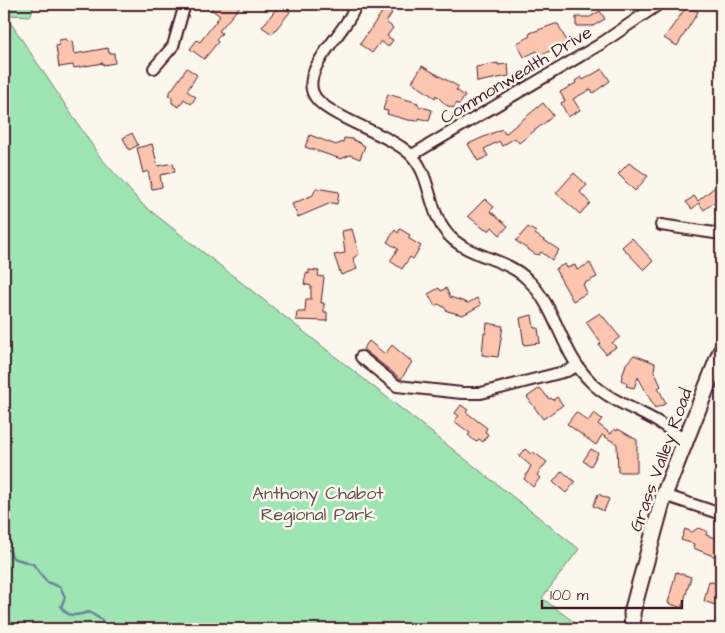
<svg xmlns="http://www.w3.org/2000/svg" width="725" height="633" font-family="'Architects Daughter',sans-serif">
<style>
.green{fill:#9ee5b3;stroke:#74826f}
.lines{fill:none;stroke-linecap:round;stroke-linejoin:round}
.stream{stroke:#6a8498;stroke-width:2.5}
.building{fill:#fcc5af;stroke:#4a1f2b}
.minor-casing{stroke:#4a1f2b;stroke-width:14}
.secondary-casing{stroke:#4a1f2b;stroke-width:19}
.minor{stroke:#fbf7ec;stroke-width:10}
.secondary{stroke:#fbf7ec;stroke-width:15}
.labels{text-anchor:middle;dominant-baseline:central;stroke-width:5;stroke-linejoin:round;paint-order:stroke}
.street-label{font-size:18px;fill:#4a1f2b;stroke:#fbf7ec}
.park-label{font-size:18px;fill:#5f504d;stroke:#fbf7ec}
</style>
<rect width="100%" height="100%" fill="#fbf7ec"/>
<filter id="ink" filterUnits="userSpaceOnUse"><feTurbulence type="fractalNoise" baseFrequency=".02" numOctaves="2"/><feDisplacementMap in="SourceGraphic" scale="10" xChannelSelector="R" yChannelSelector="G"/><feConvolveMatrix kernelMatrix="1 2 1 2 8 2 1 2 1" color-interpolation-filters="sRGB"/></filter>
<g filter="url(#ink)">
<g class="green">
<polygon points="4,4 34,4 31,16 8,15"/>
<polygon points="4,13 100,157 142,204 579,549 542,598 583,629 4,629"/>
</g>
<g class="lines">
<path class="stream" d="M4,549L9,550L13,558L33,564L47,582L60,587L65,597L61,607C69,619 77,615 89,612L102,620L105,629"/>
</g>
<g class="building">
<polygon points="216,4 242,4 219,31 222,33 216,40 218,42 204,59 190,49 197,40 200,42 220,16 211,9"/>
<polygon points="280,4 290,12 272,34 262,27"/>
<polygon points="688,5 698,12 677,46 664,38"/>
<polygon points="385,8 392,13 386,22 393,28 387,36 393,40 388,47 381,41 372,53 360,44"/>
<polygon points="600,11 605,19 593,26 576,26 576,17 590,17"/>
<polygon points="555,24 558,24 567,42 540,56 537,51 524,57 517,43 529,37 530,33"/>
<polygon points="66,39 67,42 72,41 74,54 108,48 109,53 114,53 115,63 103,65 103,63 74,68 73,65 59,67 56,46 59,45 59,40"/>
<polygon points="498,63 498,65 508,64 509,76 477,82 476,67"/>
<polygon points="422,66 459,87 456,90 465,96 459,105 457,103 453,108 446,105 436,95 435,98 412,82"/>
<polygon points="187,68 197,75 187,91 196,97 191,104 184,99 179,107 172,103 172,97 168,95"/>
<polygon points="602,69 610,81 593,93 591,89 573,99 580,110 568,117 561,103 565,101 560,92 576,83 575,81 581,77 583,80"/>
<polygon points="388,94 418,103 418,106 432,110 429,121 419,118 419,121 408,120 387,114 388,111 383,110"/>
<polygon points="543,103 553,115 552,117 519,143 515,138 502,146 499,141 484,149 488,156 478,161 468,144 502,129 505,134"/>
<polygon points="132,133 138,145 129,150 123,138"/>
<polygon points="310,135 336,145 343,142 344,138 352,139 365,146 360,159 350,155 341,159 305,147"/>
<polygon points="152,144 158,166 173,163 175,172 160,175 162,187 152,189 148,171 143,173 137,148"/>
<polygon points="629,163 648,176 635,191 618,174"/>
<polygon points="574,173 587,185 580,192 590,203 580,214 556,193"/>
<polygon points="721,182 721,199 715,205 713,203 704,210 699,203 692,209 686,202 694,196 698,201"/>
<polygon points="316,188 339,192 337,204 331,203 298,217 292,204 313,195"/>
<polygon points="485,199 494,207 490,211 508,226 500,235 492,227 489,231 485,228 484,229 468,216"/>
<polygon points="528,227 536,232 535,234 559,250 552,260 541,252 539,255 535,254 516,241"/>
<polygon points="352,229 359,254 353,258 357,269 341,275 334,255 345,253 342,231"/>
<polygon points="400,229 410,235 408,238 421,246 413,259 410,257 402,269 390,261 398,249 387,242 395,230 398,233"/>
<polygon points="632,238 653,261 644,270 622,247"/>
<polygon points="590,263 597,277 583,284 587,293 573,301 555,269 565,264 567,268 575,265 577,270"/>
<polygon points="309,270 319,271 318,276 324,277 321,303 324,303 324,312 327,312 327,321 296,320 297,312 305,312 306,299 311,299 311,286 304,284 306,273 309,274"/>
<polygon points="439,288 441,291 446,288 450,297 468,303 477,298 481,305 463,315 447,311 444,307 438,304 435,306 428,294"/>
<polygon points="600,313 620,337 612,343 616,347 606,354 599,345 601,343 586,322"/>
<polygon points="532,315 534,328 538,328 540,343 524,345 520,318"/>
<polygon points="487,323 503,326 498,357 482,355 484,333 486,333"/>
<polygon points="369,341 385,354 392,345 412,362 401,379 363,349"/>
<polygon points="634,355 655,363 654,371 661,386 658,388 666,403 663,405 655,408 638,377 634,388 626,386 627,383 621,380 626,364"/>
<polygon points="540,388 549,399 551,398 553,400 557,397 563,405 543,419 527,397"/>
<polygon points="461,405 468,410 466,412 487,428 485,432 488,434 483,442 479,439 476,442 468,435 470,433 454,421 459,416 455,413"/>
<polygon points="576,412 588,421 594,413 602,419 598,424 611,434 614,429 617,431 618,429 637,440 637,472 618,472 617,444 602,435 596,445 567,424"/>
<polygon points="525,449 531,454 533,452 547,462 537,475 540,478 533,487 524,479 531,466 519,456"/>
<polygon points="591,449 598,453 591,466 583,461"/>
<polygon points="562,471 575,482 566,493 553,482"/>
<polygon points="598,494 609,499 604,511 593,506"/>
<polygon points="698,528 707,531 706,535 721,540 721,559 693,548 694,544 681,540 685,529 692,532"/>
<polygon points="676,572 691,577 682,608 668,603"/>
<polygon points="709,581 721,585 721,596 718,595 715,605 704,601"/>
</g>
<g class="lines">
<g class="minor-casing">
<g id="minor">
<path d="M356,4C349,30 302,66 313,93C322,116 387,132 410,154C431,173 428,210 446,232C465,257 505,257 527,279C557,307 561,353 590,381C608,400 636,409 658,422C668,428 677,435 686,441"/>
<polyline points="154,68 173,46 185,4"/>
<polyline points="412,155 599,45 659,4"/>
<polyline points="661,225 721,234"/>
<polyline points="361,357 397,386 462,393 481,393 567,371 577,366"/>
<polyline points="664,495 721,514"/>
</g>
</g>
<g class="secondary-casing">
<polyline id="secondary" points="633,629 632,613 637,594 664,495 721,351"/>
</g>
<use href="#minor" class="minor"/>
<use href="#secondary" class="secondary"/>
</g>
</g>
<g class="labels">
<g class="street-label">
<text transform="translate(516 75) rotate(-31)">Commonwealth Drive</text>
<text transform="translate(661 460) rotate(-70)">Grass Valley Road</text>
</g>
<g class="park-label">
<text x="318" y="493">Anthony Chabot<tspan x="318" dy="21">Regional Park</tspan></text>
</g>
</g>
<rect width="725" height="633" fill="none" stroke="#fbf7ec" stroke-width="20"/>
<rect x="10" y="10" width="705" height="613" fill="none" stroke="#4a1f2b" stroke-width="2" filter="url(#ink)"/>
<path d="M542 600v8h140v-8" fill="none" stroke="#4a1f2b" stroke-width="2.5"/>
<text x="550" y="600" font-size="15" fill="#4a1f2b" stroke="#fbf7ec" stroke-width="4" paint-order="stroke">100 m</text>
</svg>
